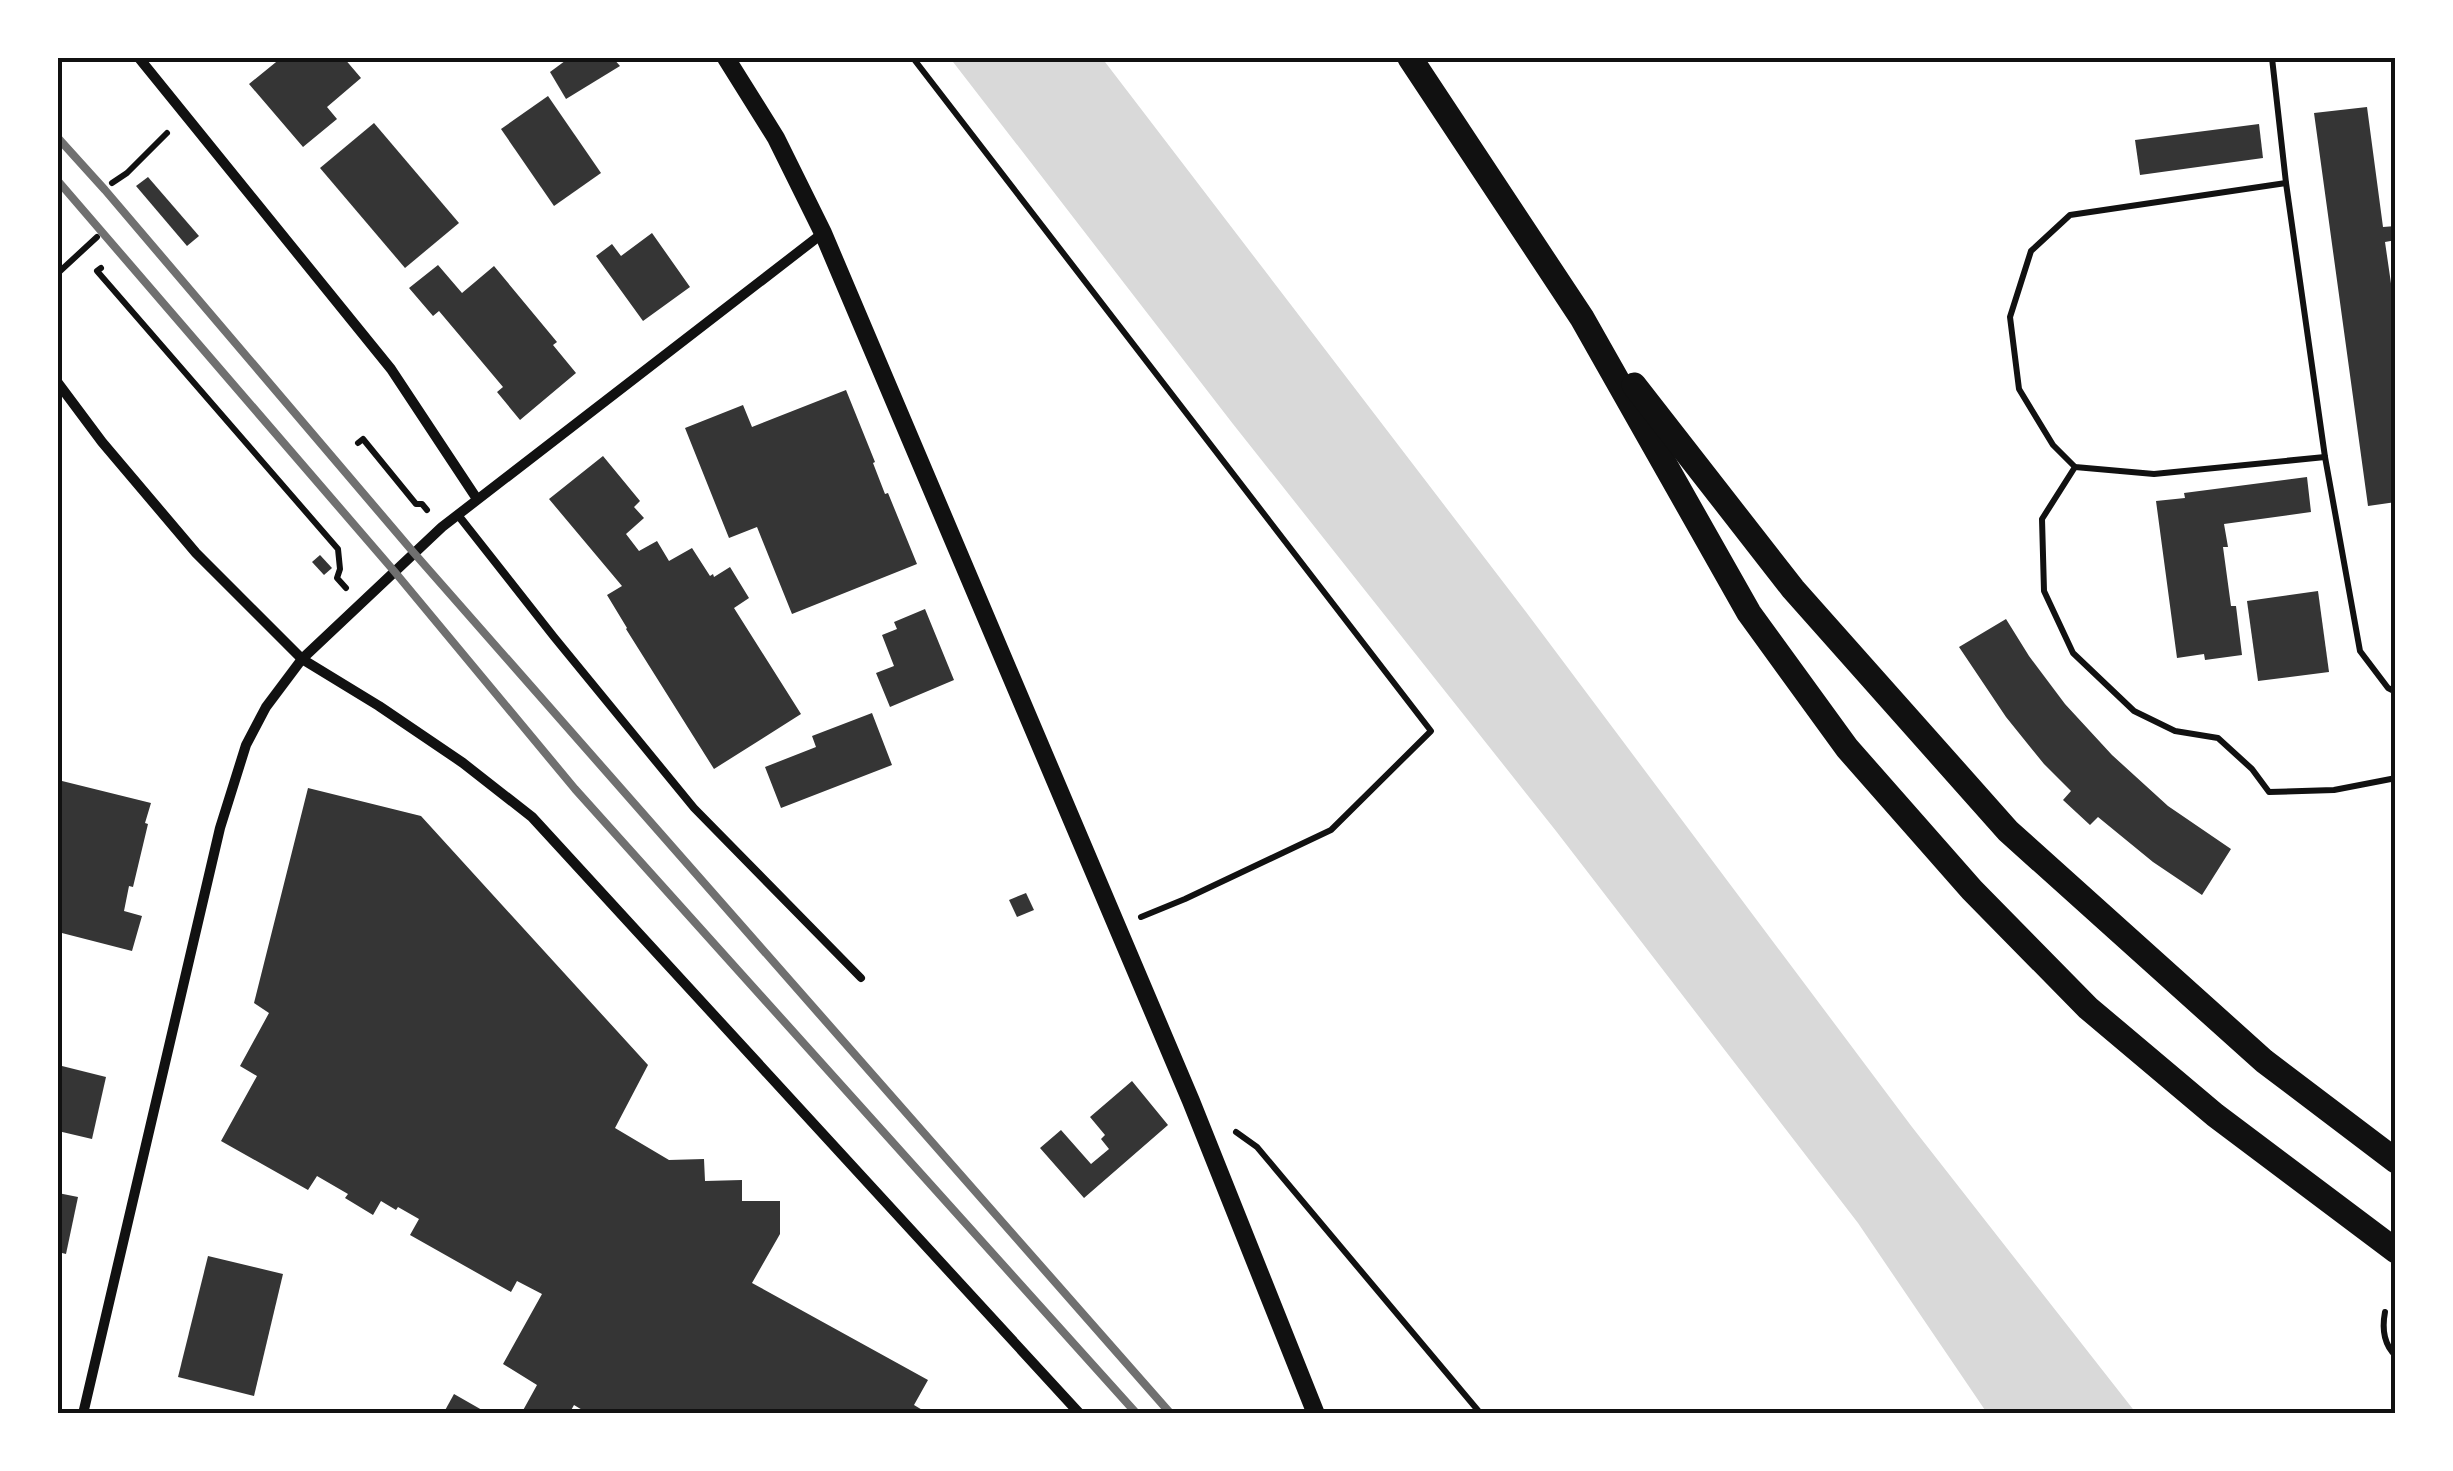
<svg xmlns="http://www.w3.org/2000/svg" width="2453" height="1471" font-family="Jost,sans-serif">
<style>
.water{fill:#d9d9d9}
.building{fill:#353535}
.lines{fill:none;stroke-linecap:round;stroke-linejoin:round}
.path{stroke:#111;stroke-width:6}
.service{stroke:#111;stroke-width:8}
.minor{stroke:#111;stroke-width:10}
.tertiary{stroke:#111;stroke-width:18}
.primary{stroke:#111;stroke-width:25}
.rail{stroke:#707070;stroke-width:8}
.neatline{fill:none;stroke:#111;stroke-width:4}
</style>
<rect width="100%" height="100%" fill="#fff"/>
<polygon class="water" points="950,58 1102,58 1523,608 1912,1127 2136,1413 1987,1413 1858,1223 1556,831 1233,424"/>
<g class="building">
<polygon points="281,58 344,58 361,78 327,107 337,119 303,147 249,84"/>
<polygon points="569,58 613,58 620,66 566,99 550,72"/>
<polygon points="548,96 601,173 554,206 501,129"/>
<polygon points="2367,107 2383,227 2396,226 2396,240 2385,242 2396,318 2396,502 2368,506 2314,113"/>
<polygon points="374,123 459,223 405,268 320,168"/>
<polygon points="2259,124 2263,158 2140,175 2135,140"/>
<polygon points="148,177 199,236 187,246 136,186"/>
<polygon points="652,233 690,287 643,321 596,256 612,244 621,256"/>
<polygon points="438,265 462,293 494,266 557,342 553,345 576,373 520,420 497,392 503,387 482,362 439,311 433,316 409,288"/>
<polygon points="846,390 875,462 873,463 885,494 888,493 917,564 792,614 757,527 729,538 685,428 743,405 752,427"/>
<polygon points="603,456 640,501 634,507 644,518 626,534 639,551 657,541 669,561 692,548 710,576 713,574 714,577 730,567 749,598 734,608 801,714 714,769 626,629 627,628 607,595 622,586 549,499"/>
<polygon points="2307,477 2311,512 2224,524 2228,547 2223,547 2231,606 2236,606 2242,655 2205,660 2204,654 2177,658 2156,501 2185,498 2184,493"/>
<polygon points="320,555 332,568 324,575 312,562"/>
<polygon points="2318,591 2329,672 2258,681 2247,601"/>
<polygon points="925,609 954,680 890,707 876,673 894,666 882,635 897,629 894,622"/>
<polygon points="2006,619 2029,656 2065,704 2112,755 2168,806 2231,849 2202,895 2153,862 2098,817 2090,825 2063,800 2071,791 2044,764 2006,717 1959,647"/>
<polygon points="872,713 892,765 781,808 765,767 816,747 812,736"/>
<polygon points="58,780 151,803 145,823 148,824 133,887 129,886 124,911 142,916 132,951 58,932"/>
<polygon points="308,788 421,816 648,1065 615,1128 669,1160 704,1159 705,1181 742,1180 742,1201 780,1201 780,1234 752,1283 928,1380 914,1405 929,1414 589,1414 574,1405 569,1414 521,1414 537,1385 503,1364 542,1294 517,1281 511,1292 410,1235 419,1219 398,1207 396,1210 381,1201 373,1215 345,1198 348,1194 317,1176 308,1190 221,1141 257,1076 240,1066 269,1013 254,1003"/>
<polygon points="1026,893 1034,910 1017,917 1009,900"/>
<polygon points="58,1065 106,1077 92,1139 58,1131"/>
<polygon points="1132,1081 1168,1125 1084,1198 1040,1148 1061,1130 1091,1164 1109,1149 1101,1139 1105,1135 1090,1117"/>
<polygon points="58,1193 78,1197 66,1254 58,1252"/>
<polygon points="208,1256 283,1274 254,1396 178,1377"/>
<polygon points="454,1394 489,1414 443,1414"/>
</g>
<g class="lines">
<g class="path">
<polyline points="913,58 1431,731 1331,830 1185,899 1141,917"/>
<polyline points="2272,58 2286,183 2325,457 2360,651 2388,688 2396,692"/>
<polyline points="112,183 127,173 167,133"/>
<polyline points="2286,183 2070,215 2031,251 2010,317 2019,389 2053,445 2075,467 2154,474 2325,457"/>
<polyline points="101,268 97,271 338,549 340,569 337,578 346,588"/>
<polyline points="58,273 97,237"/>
<polyline points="358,443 363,439 416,504 422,504 427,510"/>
<polyline points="2075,467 2042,519 2044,591 2073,653 2134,711 2175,731 2218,738 2252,769 2269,792 2334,790 2396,778"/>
<polyline points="1236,1132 1257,1147 1481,1414"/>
<path d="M2385,1312C2382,1328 2383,1344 2396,1356"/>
</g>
<polyline class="service" points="458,515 554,637 694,808 861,978"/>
<g class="minor">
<polyline points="139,58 391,369 477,499"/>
<polyline points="58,383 102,442 196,553 302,659 379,706 463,763 532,817 1080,1414"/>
<polyline points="83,1414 220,828 246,745 266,707 302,659 442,527 823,233"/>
</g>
<polyline class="tertiary" points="726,58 776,138 823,233 1191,1101 1316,1414"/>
<g class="primary">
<polyline points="1410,58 1582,318 1749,613 1847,748 1972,890 2088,1008 2215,1115 2396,1251"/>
<polyline points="1634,385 1793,589 2008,831 2264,1061 2396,1161"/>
</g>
<g class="rail">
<polyline points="58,138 105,190 414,553 1171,1414"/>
<polyline points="58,181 394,571 575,789 1137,1414"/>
</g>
</g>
<rect width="2453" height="1471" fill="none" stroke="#ffffff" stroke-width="120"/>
<rect x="60" y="60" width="2333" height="1351" class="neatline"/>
</svg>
